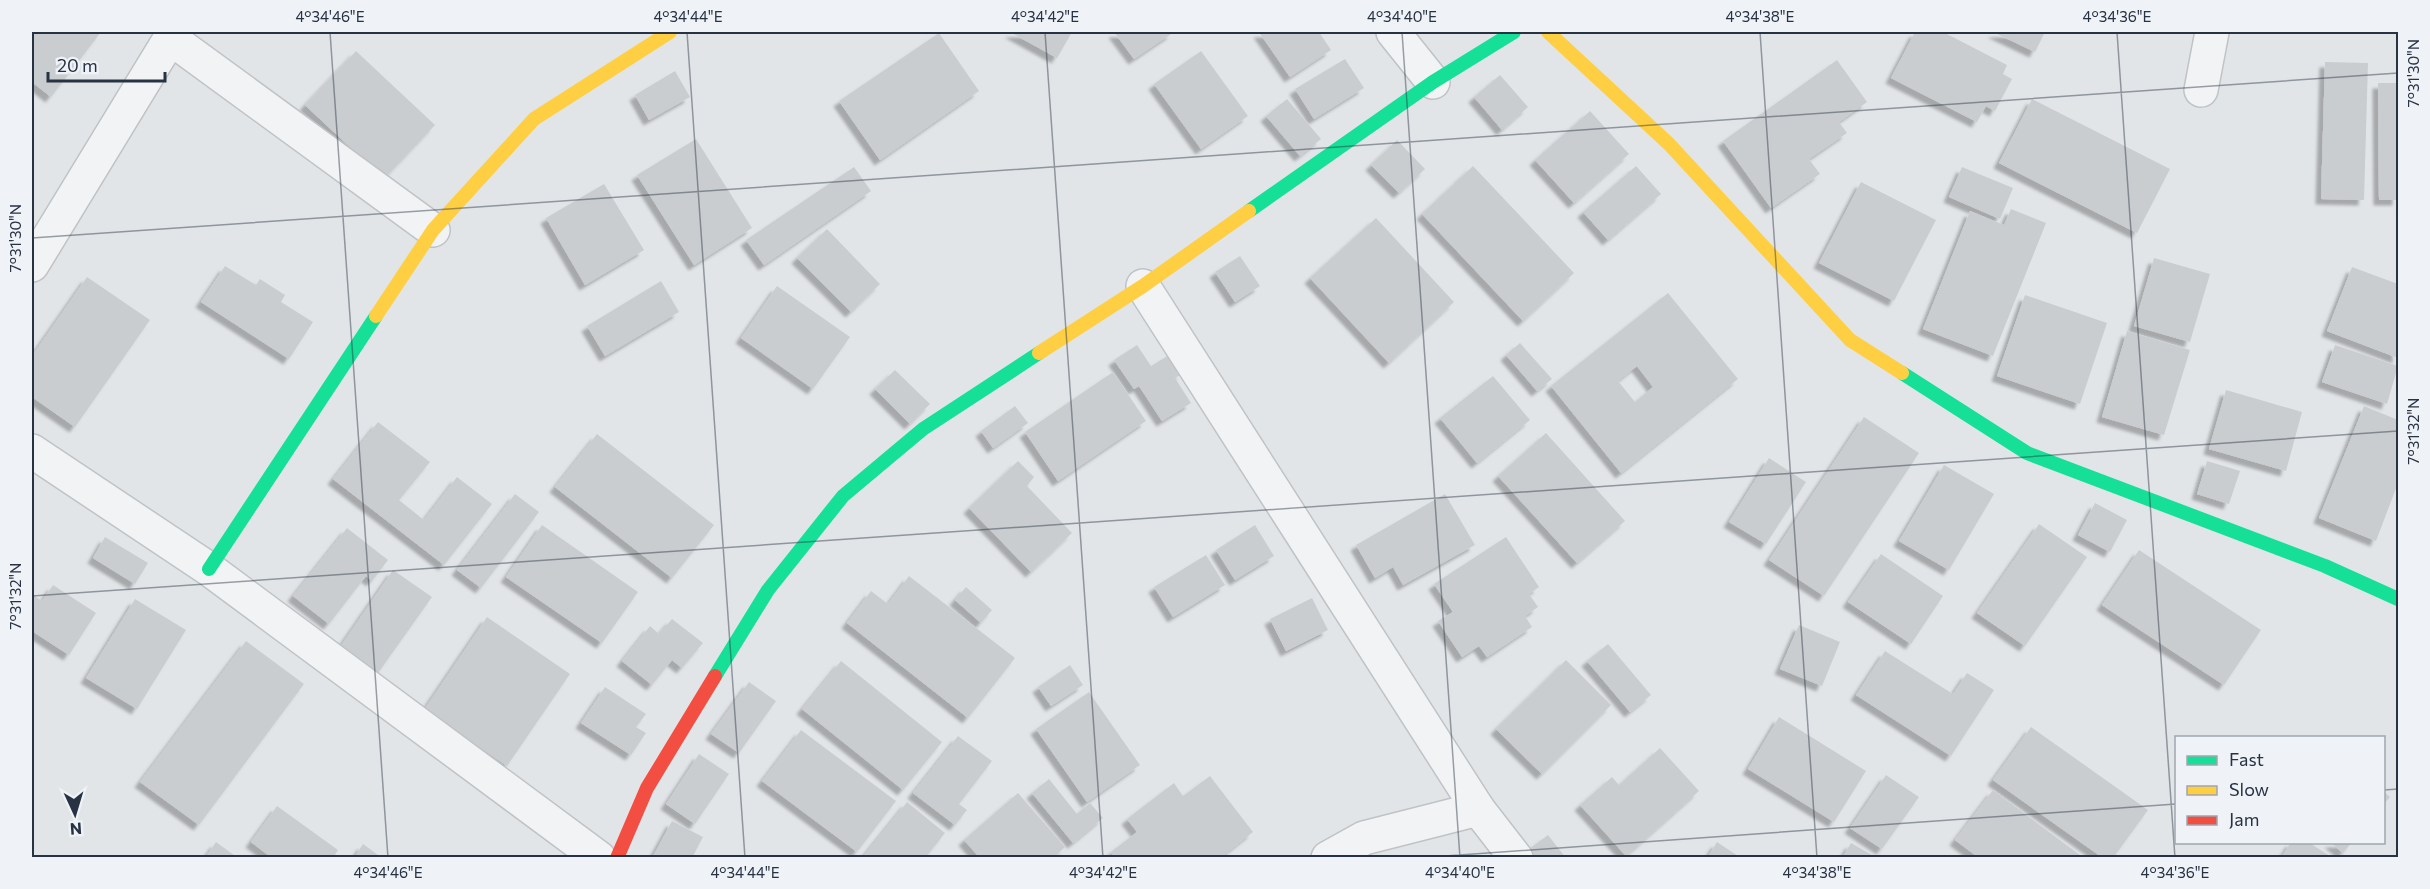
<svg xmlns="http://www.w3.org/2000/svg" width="2430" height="889" font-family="Commissioner,sans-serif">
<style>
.building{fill:#cacdd0;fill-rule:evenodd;filter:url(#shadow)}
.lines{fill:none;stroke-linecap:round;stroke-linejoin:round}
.street-casing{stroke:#c0c3c6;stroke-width:36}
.street{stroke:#f2f3f4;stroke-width:33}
.fast{stroke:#16e098;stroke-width:14}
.slow{stroke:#ffcf43;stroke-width:14}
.jam{stroke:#f24e42;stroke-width:14}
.ticks{fill:none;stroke:#273243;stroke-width:1.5;stroke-opacity:0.45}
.neatline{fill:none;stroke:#273243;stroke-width:2}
.ticks-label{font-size:15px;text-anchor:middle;fill:#273243}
</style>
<defs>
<filter id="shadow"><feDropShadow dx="-5.5" dy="5.5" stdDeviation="1.5" flood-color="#0004"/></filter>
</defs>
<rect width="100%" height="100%" fill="#e2e5e8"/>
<g class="building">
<polygon points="32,32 101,32 51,97 32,82"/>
<polygon points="1010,32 1072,32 1057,58"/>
<polygon points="1114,32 1174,32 1134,59"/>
<polygon points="1259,32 1319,32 1331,50 1290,77"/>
<polygon points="1915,32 1943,32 2007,65 2003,74 2012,79 1995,111 1986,106 1977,122 1891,78"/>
<polygon points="1993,32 2045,32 2035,52"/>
<polygon points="939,33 979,91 880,160 839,101"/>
<polygon points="356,51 435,125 384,179 305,105"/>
<polygon points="1201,51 1248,116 1201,149 1154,84"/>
<polygon points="1345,59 1364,88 1314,119 1295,89"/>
<polygon points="1837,60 1867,102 1839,122 1847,133 1809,159 1820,174 1771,208 1723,141"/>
<polygon points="2325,62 2368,63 2364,200 2321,199"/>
<polygon points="675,71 690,97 649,120 635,95"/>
<polygon points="1500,75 1528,107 1502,130 1474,97"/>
<polygon points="2378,83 2398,83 2398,200 2379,200"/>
<polygon points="1287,99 1321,139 1300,156 1266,116"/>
<polygon points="2032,99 2170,169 2137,233 1999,163"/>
<polygon points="1590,111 1629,154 1574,203 1535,160"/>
<polygon points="696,139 752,228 694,265 637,175"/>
<polygon points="1397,140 1425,169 1399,193 1371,165"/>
<polygon points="1473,166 1574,273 1523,321 1422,214"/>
<polygon points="1636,166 1661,194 1608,240 1583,212"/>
<polygon points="854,167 871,191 764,265 746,240"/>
<polygon points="1962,167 2013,188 2000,219 1949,197"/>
<polygon points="1861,182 1936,220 1894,301 1819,263"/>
<polygon points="604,184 644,250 585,285 546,218"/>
<polygon points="2011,209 2046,223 1993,356 1923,329 1970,211 2004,225"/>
<polygon points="1376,218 1454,302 1389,363 1310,278"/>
<polygon points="827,229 880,284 851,312 797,258"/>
<polygon points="1240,256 1260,286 1235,302 1215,272"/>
<polygon points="2154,258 2210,274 2190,342 2134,326"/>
<polygon points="225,266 256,285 260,279 285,295 281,302 313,322 289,359 201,302"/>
<polygon points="2352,267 2398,284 2398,358 2327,331"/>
<polygon points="87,277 150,320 75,427 32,397 32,356"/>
<polygon points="661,281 679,312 605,356 587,326"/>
<polygon points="777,286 850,337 813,389 741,338"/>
<path d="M1668,293L1738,379L1621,473L1551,386ZM1637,366L1653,387L1635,402L1618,381Z"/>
<polygon points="2025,295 2107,323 2080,404 1997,376"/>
<polygon points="2127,331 2190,350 2164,435 2102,417"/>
<polygon points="1520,343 1552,379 1537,391 1506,355"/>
<polygon points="1137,345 1151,366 1169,355 1182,374 1175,378 1191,403 1162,421 1139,386 1134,389 1114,360"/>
<polygon points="2335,345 2398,366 2387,404 2322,382"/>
<polygon points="895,370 930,404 910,424 875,389"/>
<polygon points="1113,372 1146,421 1058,481 1025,432"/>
<polygon points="1493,376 1530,420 1477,463 1440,418"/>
<polygon points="2226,390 2302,412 2286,471 2209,449"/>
<polygon points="1015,406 1028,423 993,448 981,431"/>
<polygon points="2364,406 2398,420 2398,483 2376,541 2319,518"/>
<polygon points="1864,417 1919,453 1824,596 1769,560"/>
<polygon points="378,422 430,462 399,500 424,520 457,477 492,504 444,565 333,479"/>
<polygon points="1546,433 1625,521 1577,563 1498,476"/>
<polygon points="597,434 714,525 672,578 555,487"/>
<polygon points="1769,458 1806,482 1766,544 1729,522"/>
<polygon points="1018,461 1034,477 1027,486 1072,533 1031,572 969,508"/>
<polygon points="2207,461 2240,471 2229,504 2197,494"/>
<polygon points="1944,465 1994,494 1949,570 1899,541"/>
<polygon points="515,494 539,512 481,588 457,570"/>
<polygon points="1445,494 1475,545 1403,585 1393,567 1375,578 1356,545"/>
<polygon points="2095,503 2127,520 2110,552 2078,535"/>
<polygon points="2039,524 2087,557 2025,646 1977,613"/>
<polygon points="542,525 638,592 602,643 506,577"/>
<polygon points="1255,525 1274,556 1235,580 1216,550"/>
<polygon points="347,528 388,560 372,581 366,576 329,624 293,596"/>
<polygon points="105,537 148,563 135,584 93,558"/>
<polygon points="1506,537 1539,587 1529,594 1538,607 1525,616 1532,627 1487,657 1479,646 1462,657 1438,621 1453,612 1434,584"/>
<polygon points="2139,550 2261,630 2224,685 2102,605"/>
<polygon points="1881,554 1943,596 1911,644 1848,602"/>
<polygon points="1206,555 1225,585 1173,617 1154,587"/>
<polygon points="393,570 432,597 378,673 340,647"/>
<polygon points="909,576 1015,658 968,718 847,623 871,591 888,604"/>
<polygon points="53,585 96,613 69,655 32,631 32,594 42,601"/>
<polygon points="966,587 992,610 981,623 955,600"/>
<polygon points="1312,598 1328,630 1286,651 1270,619"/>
<polygon points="135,599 186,630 137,709 86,678"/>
<polygon points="487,617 570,674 507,766 424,710"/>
<polygon points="672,619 703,643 682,668 672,660 652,685 622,661 650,626 659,634"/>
<polygon points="1799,625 1840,642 1822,686 1780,669"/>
<polygon points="246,641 304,684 199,825 140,782"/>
<polygon points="1608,644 1651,695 1630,712 1587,661"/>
<polygon points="1885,651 1953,694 1967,673 1994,690 1951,756 1856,695"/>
<polygon points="1566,660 1611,705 1542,774 1496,729"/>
<polygon points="841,661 942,742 903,790 802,709"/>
<polygon points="1070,665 1083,685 1051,706 1038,687"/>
<polygon points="749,682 776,701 739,753 711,734"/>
<polygon points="605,687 646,714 636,727 646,733 631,755 581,723"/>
<polygon points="1089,692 1140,765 1087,802 1036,729"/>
<polygon points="1779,717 1866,771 1834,822 1748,769"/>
<polygon points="2031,727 2148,810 2113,858 2103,858 1993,780"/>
<polygon points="801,730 896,801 857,852 762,781"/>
<polygon points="958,736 992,761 959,804 967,810 955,825 913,793"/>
<polygon points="1660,748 1699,791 1626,856 1580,805 1612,777 1619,785"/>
<polygon points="699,754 729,774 695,824 666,804"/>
<polygon points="1886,775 1919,797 1882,849 1850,828"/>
<polygon points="1210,776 1253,832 1220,858 1115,858 1111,852 1137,832 1127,819 1174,783 1183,796"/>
<polygon points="1049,779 1077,814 1090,803 1103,818 1073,843 1032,793"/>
<polygon points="1993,790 2084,858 1979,858 1955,840"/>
<polygon points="2384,792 2390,797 2384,804"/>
<polygon points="1018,793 1065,847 1053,858 980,858 964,840"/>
<polygon points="907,802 945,833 925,858 862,858"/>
<polygon points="277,806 338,850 333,858 272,858 251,842"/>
<polygon points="672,821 703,837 692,858 652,858"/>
<polygon points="1548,835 1566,858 1534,858 1528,850"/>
<polygon points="216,842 238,858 205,858"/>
<polygon points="1717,842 1741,858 1707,858"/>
<polygon points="2291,842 2308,842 2333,858 2281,858"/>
<polygon points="2330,842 2352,842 2343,853"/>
<polygon points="1851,843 1877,858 1842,858"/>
<polygon points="363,844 382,858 354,858"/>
</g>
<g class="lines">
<g class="street-casing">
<g id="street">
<polyline points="1393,32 1433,82"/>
<polyline points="170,38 433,230"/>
<polyline points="2201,90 2212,32"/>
<polyline points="32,265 174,32"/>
<polyline points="1143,286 1478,809 1516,858"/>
<polyline points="32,451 209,569 599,858"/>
<polyline points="1328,858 1364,838 1478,809"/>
</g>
</g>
<use href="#street" class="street"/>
<g class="fast">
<polyline points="1249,211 1433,82 1514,32"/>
<polyline points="1902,373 2027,453 2325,566 2398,599"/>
<polyline points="209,569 376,316"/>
<polyline points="715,676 768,590 843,496 923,429 1039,353"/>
</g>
<g class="slow">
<polyline points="1548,32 1669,144 1850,340 1902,373"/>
<polyline points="376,316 433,230 534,119 670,32"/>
<polyline points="1039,353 1143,286 1249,211"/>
</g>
<polyline class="jam" points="617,858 647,788 715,676"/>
</g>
<path class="ticks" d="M330,32L388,858M687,32L745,858M1045,32L1103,858M1402,32L1460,858M1760,32L1817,858M2117,32L2175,858M32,238L2398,73M32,596L2398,431M2384,790L2398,789M1417,858L2176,804"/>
<rect width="2430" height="889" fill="none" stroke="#eff3f7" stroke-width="66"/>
<rect x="2175" y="736" width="210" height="108" fill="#eff3f7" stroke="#9fa6af" stroke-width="1.5"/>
<rect x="2187" y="756" width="30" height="9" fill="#16e098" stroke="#9fa6af" stroke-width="1.5"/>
<text x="2229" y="766" font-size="18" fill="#273243">Fast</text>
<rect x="2187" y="786" width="30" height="9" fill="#ffcf43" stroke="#9fa6af" stroke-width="1.5"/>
<text x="2229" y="796" font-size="18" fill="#273243">Slow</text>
<rect x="2187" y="816" width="30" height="9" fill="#f24e42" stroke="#9fa6af" stroke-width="1.5"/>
<text x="2229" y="826" font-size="18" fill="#273243">Jam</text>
<g transform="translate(75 814) rotate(176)" stroke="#eff3f7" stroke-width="4.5" paint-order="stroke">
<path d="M0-4.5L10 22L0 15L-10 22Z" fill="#273243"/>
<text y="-9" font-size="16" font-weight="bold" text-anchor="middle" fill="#273243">N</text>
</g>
<path d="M48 72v9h117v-9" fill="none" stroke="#273243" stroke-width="3"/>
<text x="57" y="72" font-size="18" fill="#273243" stroke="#eff3f7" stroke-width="4.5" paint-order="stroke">20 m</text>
<rect x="33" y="33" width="2364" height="823" class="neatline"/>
<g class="ticks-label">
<text x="330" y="22">4°34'46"E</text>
<text x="688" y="22">4°34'44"E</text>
<text x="1045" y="22">4°34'42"E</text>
<text x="1402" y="22">4°34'40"E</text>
<text x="1760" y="22">4°34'38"E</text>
<text x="2117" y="22">4°34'36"E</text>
<text transform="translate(2414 73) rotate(-90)" y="5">7°31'30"N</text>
<text transform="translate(16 238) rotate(-90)" y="5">7°31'30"N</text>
<text transform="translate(2414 431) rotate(-90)" y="5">7°31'32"N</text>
<text transform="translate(16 596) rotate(-90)" y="5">7°31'32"N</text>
<text x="388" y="878">4°34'46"E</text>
<text x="745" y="878">4°34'44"E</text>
<text x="1103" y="878">4°34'42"E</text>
<text x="1460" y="878">4°34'40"E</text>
<text x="1817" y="878">4°34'38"E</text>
<text x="2175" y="878">4°34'36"E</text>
</g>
</svg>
